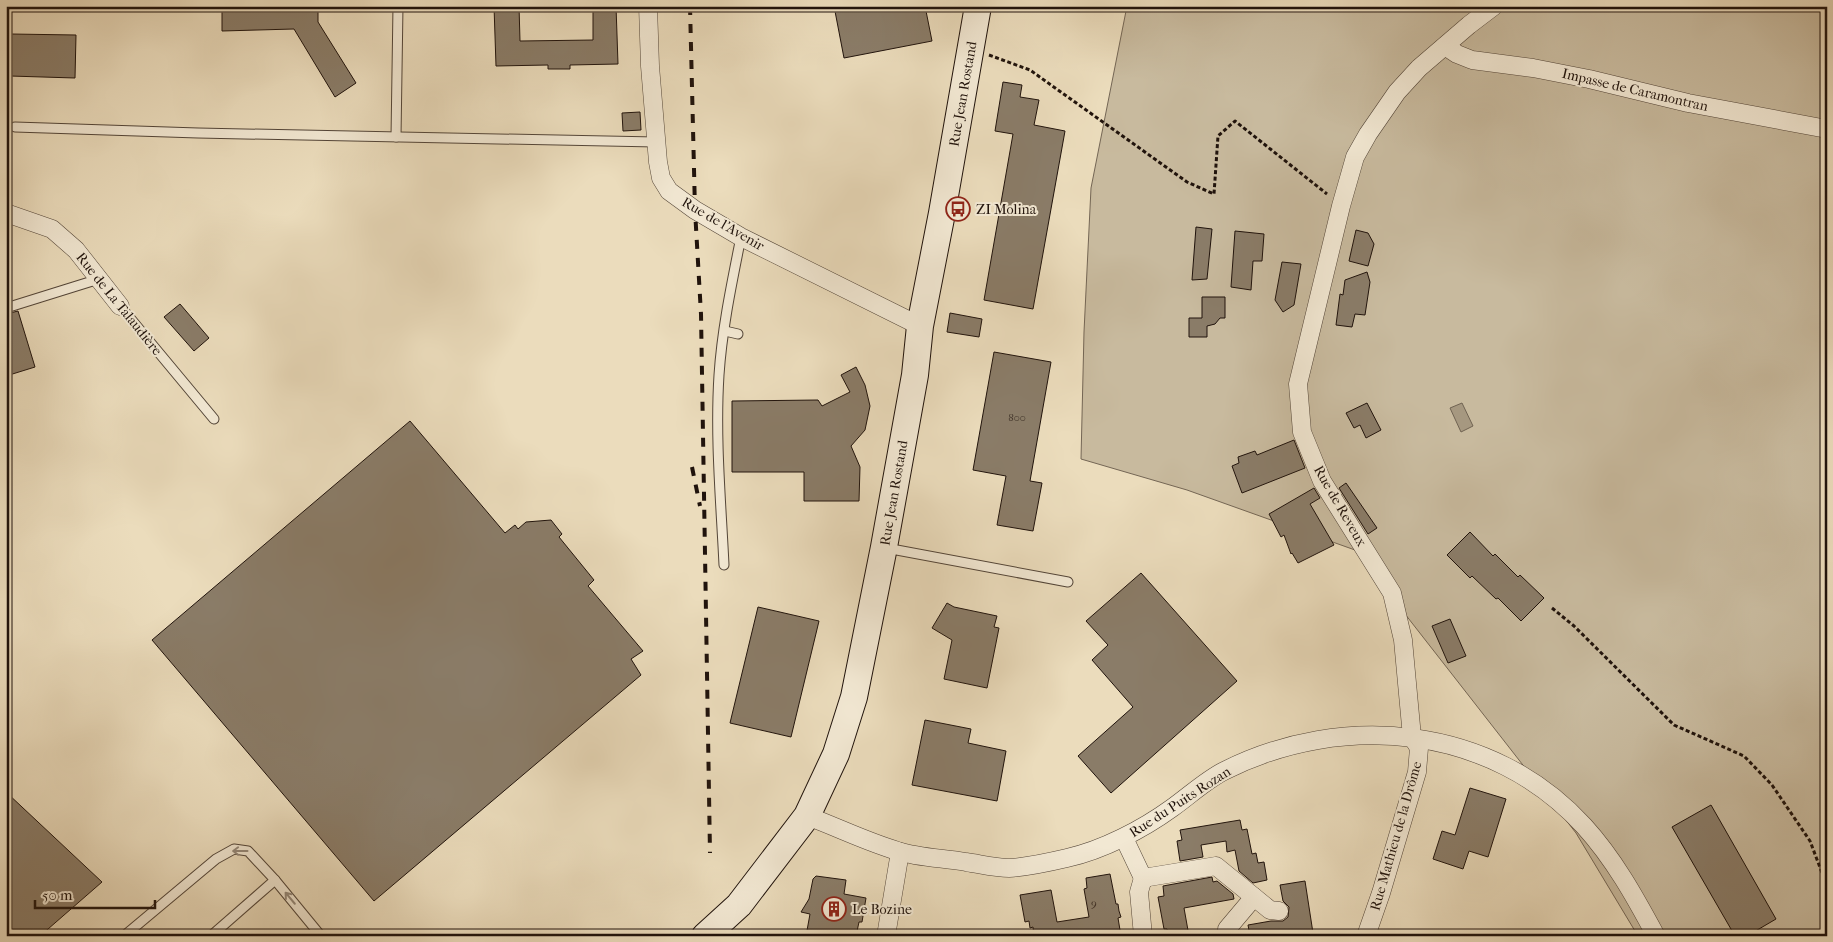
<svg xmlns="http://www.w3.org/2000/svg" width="1833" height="942" font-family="'IM FELL French Canon',serif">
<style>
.green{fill:#c8ba9e;stroke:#746655}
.water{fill:#a69880;stroke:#706352}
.building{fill:#8a7c68;stroke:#20130c}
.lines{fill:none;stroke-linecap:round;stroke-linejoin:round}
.service-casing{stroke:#534538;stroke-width:11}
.minor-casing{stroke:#534538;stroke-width:19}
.secondary-casing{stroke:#20130c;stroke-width:28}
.path{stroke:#20130c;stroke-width:3;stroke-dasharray:4 2.5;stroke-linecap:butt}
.service{stroke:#f2e8d3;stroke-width:9}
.minor{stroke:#f2e8d3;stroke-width:18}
.secondary{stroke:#f2e8d3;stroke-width:26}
.rail{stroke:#20130c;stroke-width:4;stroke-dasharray:9 9;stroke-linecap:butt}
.oneway{stroke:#948879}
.labels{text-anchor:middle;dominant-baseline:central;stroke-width:4;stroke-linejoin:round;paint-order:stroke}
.number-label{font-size:11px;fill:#3a2d23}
.street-label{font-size:14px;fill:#20130c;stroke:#f2e8d3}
.poi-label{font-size:14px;fill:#20130c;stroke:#f2e8d3;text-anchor:start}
</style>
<rect width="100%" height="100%" fill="#ebdcbc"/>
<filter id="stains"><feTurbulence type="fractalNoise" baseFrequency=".004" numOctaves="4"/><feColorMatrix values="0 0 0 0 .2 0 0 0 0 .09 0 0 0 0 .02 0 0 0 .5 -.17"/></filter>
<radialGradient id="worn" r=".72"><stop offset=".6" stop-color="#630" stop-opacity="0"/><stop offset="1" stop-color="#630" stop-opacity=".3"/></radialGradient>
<polygon class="green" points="1127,6 1827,6 1827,936 1638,936 1576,833 1355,550 1187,490 1081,459 1084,332 1091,188"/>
<polygon class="water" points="1462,403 1473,426 1461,432 1450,408"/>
<g class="building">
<polygon points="222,6 318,6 318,22 356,83 335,97 294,29 222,31"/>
<polygon points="494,6 519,6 520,41 593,40 593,6 616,6 618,64 570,65 570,69 548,69 548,65 496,66"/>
<polygon points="834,6 925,6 932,41 844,58"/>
<polygon points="11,34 76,35 75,78 10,76"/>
<polygon points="1003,82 1022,85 1020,97 1039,100 1034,125 1065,131 1033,309 984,300 1013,134 995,131"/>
<polygon points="640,112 641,130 623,131 622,113"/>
<polygon points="1196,227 1212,229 1207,279 1192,280"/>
<polygon points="1356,230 1368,233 1374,244 1368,266 1349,261"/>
<polygon points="1235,231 1264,234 1262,261 1253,261 1251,290 1231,287"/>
<polygon points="1282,262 1301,264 1294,305 1283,312 1275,300"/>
<polygon points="1367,272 1370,282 1365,315 1355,314 1352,327 1336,325 1340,294 1343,295 1345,280"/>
<polygon points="1202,297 1225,297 1225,318 1220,318 1215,324 1207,326 1207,337 1189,337 1189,318 1202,318"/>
<polygon points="180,304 209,338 194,351 164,317"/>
<polygon points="18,311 35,367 6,376 6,314"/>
<polygon points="950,313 982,319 979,337 947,332"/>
<polygon points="994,352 1051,362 1030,481 1042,483 1033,531 997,525 1006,476 973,470"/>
<polygon points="856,367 865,385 870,406 865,430 851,446 860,467 859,501 804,501 804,472 732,472 732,401 818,400 822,406 850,392 841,375"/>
<polygon points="1367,403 1381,430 1366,438 1360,425 1354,428 1346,413"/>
<polygon points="410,421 505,533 515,525 518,529 526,522 551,520 562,534 559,537 594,580 588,586 643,651 631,659 641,675 374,901 152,640"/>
<polygon points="1294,440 1305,468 1242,493 1232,466 1239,463 1238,457 1255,451 1257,455"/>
<polygon points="1346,483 1377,528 1368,534 1339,488"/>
<polygon points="1314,488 1320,498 1310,504 1334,545 1298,563 1292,553 1291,554 1284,535 1281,537 1269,514"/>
<polygon points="1470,532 1493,556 1495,554 1518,577 1520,575 1544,598 1521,621 1498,598 1496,599 1472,576 1470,578 1447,555"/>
<polygon points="1141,573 1237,681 1111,793 1078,756 1133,707 1092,660 1108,645 1086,621"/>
<polygon points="947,603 954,607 997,616 994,627 999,628 987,688 944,679 952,640 932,628"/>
<polygon points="758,607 819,621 791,737 730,723"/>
<polygon points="1450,619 1466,656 1448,663 1432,626"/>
<polygon points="925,720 971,729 968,743 1006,751 997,801 912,785"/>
<polygon points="1470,788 1506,799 1488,857 1469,851 1463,869 1433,859 1442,831 1455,835"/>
<polygon points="6,792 102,882 40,936 6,936"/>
<polygon points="1711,805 1776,919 1747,936 1735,936 1672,827"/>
<polygon points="1240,820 1242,830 1247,829 1252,854 1256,853 1258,863 1264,862 1267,880 1253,883 1239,871 1235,850 1227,852 1226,841 1201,845 1203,857 1180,861 1177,841 1182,840 1180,830"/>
<polygon points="1110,874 1116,904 1118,904 1119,911 1121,917 1118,918 1121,936 1034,936 1033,927 1030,928 1029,921 1025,922 1020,895 1051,890 1057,922 1089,917 1084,889 1087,888 1086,878"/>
<polygon points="816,876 846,880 844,894 866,898 862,922 859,922 856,936 806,936 810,914 801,912 809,899 813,879"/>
<polygon points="1212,877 1213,882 1217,881 1233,894 1234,899 1184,908 1189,936 1168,936 1167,929 1164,929 1158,897 1164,896 1163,886"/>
<polygon points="1305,881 1313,933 1309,934 1309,936 1250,936 1248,925 1271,921 1283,921 1288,917 1289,907 1283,901 1280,885"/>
</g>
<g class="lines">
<g class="service-casing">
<g id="service">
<polyline points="15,127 198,133 656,142"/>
<polyline points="396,137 398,6"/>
<polyline points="120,306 214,419"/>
<polyline points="6,308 99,279"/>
<polyline points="725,331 738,334"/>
<polyline points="886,548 1068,582"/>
<path d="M724,565C721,502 715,438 719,375C722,329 732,282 741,237"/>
<polyline points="124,936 216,859 234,849 248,851 275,880"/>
<polyline points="211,936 275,880 321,936"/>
</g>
</g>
<g class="minor-casing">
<g id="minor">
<polyline points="648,6 650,66 658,162 661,178 669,191 695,210 741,237 920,326"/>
<polyline points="1445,46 1457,54 1472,60 1533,68 1589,79 1688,103 1827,129"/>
<polyline points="6,213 52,229 76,250 120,306"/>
<path d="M807,816C837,827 867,842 898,851C919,858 944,858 966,862C980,864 995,868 1009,868C1027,867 1050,862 1067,858C1103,850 1143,829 1172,808C1189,796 1206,780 1224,771C1343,711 1492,725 1584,826C1614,859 1635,897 1656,936"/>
<polyline points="1124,838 1143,878 1216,866 1270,910 1279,911"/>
<polyline points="1143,878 1139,892 1143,936"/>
<polyline points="886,936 900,852"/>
<polyline points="1227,936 1227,929 1254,897"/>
<polyline points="1366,936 1381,893 1417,772 1419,748 1412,737 1403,640 1392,593 1322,481 1302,432 1298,384 1341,206 1355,157 1368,134 1397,92 1419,68 1469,25 1494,6"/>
</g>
</g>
<g class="secondary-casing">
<polyline id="secondary" points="705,936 739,905 807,816 836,754 854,697 884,547 915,375 920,326 942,213 978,6"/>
</g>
<g class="path">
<polyline points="989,55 1030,70 1187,182 1214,194 1218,136 1235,121 1327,194"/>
<polyline points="1552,608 1574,626 1674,725 1744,756 1772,785 1810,841 1827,886"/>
</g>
<use href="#service" class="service"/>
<use href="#minor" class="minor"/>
<use href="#secondary" class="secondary"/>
<g class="rail">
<polyline points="690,6 695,210 701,314 710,853"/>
<polyline points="692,467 700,506"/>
</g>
</g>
<defs><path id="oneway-shaft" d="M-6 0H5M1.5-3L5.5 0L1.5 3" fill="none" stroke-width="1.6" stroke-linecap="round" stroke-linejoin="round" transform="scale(1.25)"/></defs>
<g class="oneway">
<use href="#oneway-shaft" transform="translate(240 851) rotate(180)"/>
<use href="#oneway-shaft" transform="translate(290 898) rotate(-130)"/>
</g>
<defs>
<g id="bus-ring" transform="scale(1.25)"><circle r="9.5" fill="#f2e8d3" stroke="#8f2418" stroke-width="1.5"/><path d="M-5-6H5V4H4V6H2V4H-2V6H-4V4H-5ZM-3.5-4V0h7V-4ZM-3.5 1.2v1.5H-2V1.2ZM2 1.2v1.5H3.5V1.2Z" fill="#8f2418"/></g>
<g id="building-ring" transform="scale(1.25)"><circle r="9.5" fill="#f2e8d3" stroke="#8f2418" stroke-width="1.5"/><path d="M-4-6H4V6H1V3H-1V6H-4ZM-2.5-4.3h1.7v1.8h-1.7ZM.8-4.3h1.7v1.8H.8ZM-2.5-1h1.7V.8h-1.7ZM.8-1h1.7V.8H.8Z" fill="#8f2418"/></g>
</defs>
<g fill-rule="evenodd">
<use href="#bus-ring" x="958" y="209"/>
<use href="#building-ring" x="834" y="909"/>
</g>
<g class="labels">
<g class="number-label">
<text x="1017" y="417">800</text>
<text x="1094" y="903">9</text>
</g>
<g class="street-label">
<text transform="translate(1635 90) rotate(13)">Impasse de Caramontran</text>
<text transform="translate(963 94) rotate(-80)">Rue Jean Rostand</text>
<text transform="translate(723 224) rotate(30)">Rue de l'Avenir</text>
<text transform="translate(119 304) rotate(51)">Rue de La Talaudière</text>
<text transform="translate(894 493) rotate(-80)">Rue Jean Rostand</text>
<text transform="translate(1340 506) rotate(60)">Rue de Reveux</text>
<text transform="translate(1180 802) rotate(-33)">Rue du Puits Rozan</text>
<text transform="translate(1396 836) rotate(-74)">Rue Mathieu de la Drôme</text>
</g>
<g class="poi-label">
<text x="976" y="209">ZI Molina</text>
<text x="852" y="909">Le Bozine</text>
</g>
</g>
<rect width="1833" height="942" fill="none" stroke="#ebdcbc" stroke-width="25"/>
<rect x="8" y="8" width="1818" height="927" fill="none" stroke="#20130c" stroke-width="2.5"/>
<rect x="12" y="12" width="1808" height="917" fill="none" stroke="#20130c"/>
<path d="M35 900v8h120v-8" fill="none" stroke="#20130c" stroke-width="2.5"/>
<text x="42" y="900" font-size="15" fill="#20130c" stroke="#f2e8d3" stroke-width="4" paint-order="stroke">50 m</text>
<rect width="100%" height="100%" filter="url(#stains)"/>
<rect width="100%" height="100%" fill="url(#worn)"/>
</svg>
